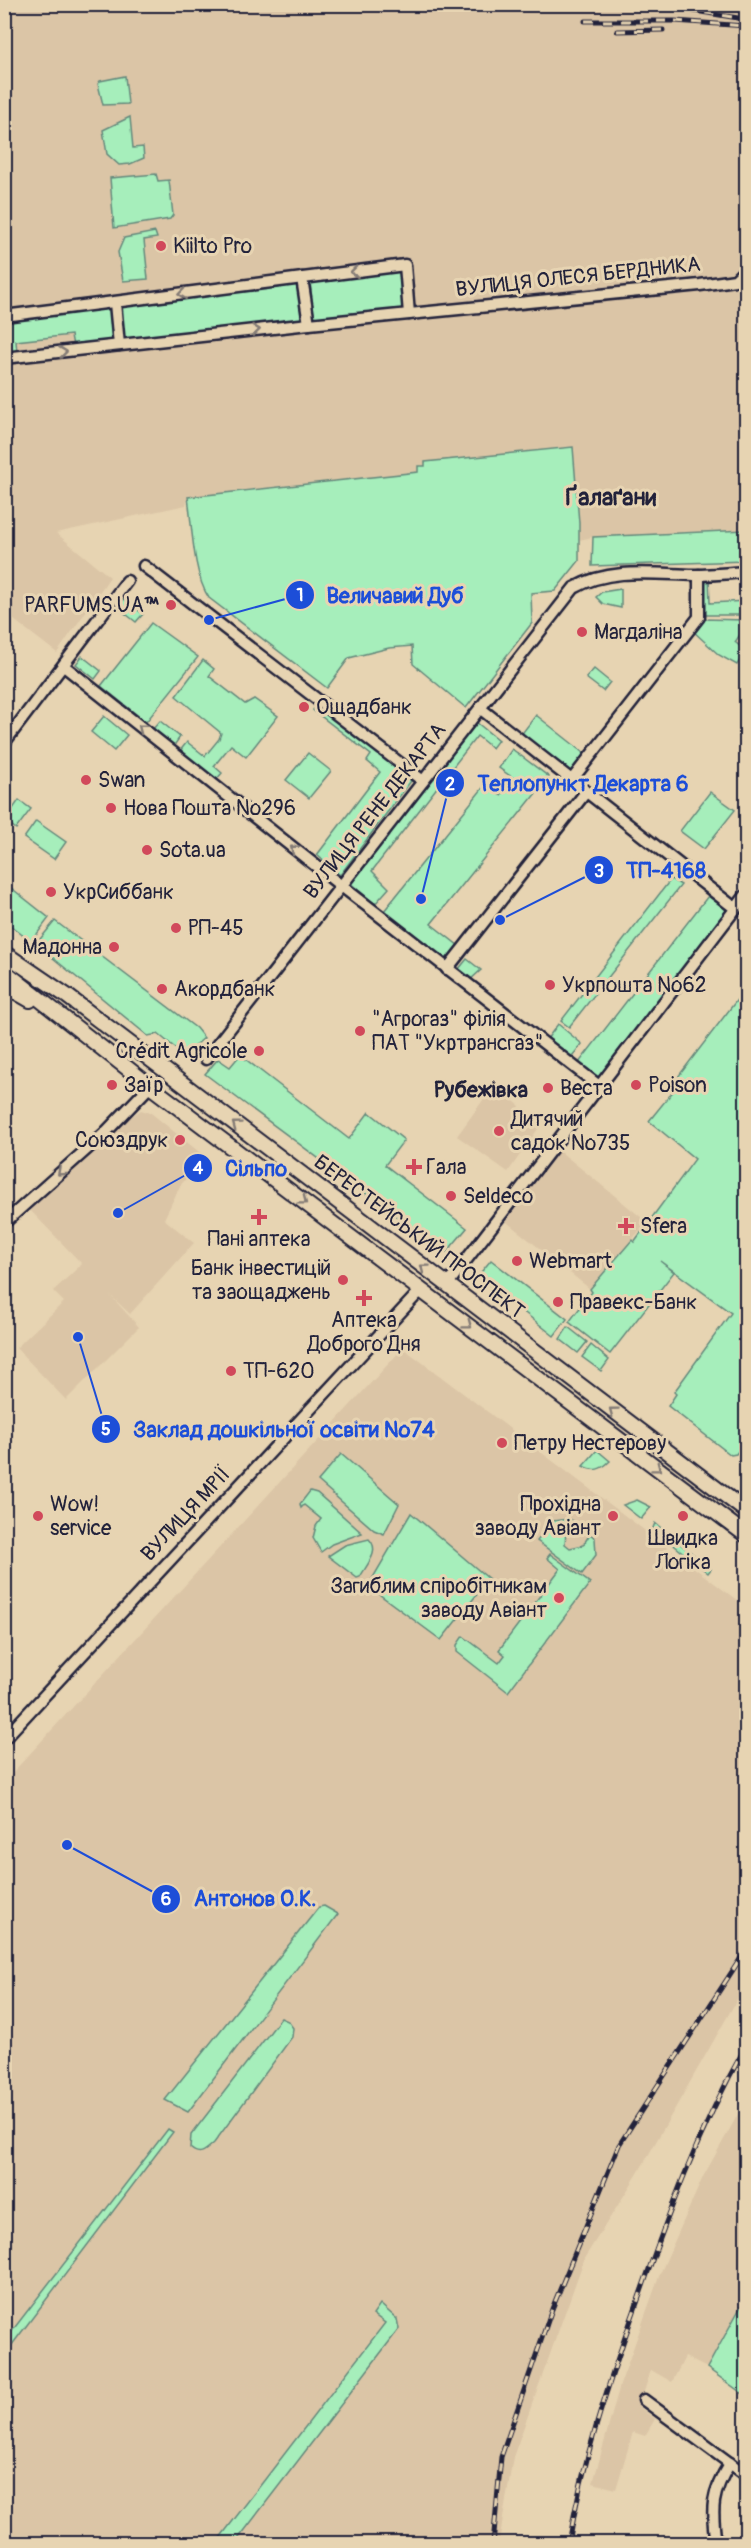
<svg xmlns="http://www.w3.org/2000/svg" width="751" height="2548" font-family="Pangolin,sans-serif">
<style>
.built{fill:#dbc5a6}
.green{fill:#a6eebb;stroke:#64887b;stroke-width:1.5}
.lines{fill:none;stroke-linecap:round;stroke-linejoin:round}
.minor-casing{stroke:#22223b;stroke-width:15}
.major-casing{stroke:#22223b;stroke-width:18}
.minor{stroke:#e7d4b2;stroke-width:10}
.major{stroke:#e7d4b2;stroke-width:14}
.rail-casing{stroke:#22223b;stroke-width:5}
.rail{stroke:#e7d4b2;stroke-width:3;stroke-dasharray:9;stroke-linecap:butt}
.oneway{stroke:#847b76}
.poi-dot{fill:#d1495b;stroke:#e7d4b2;stroke-width:2}
.labels{text-anchor:middle;dominant-baseline:central;stroke-width:6;stroke-linejoin:round;paint-order:stroke}
.poi-label{font-size:21px;fill:#22223b;stroke:#e7d4b2;text-anchor:start}
.street-label{font-size:21px;fill:#22223b;stroke:#e7d4b2}
.neighbourhood-label{font-size:22px;font-weight:bold;fill:#22223b;stroke:#e7d4b2}
.quarter-label{font-size:24px;font-weight:bold;fill:#22223b;stroke:#e7d4b2}
.leader{fill:none;stroke:#1d4ed8;stroke-width:2}
.callout-dot{fill:#1d4ed8;stroke:#e7d4b2;stroke-width:2}
.mark-label{font-size:18px;text-anchor:middle;font-weight:bold;fill:#fff}
.callout-label{font-size:22px;text-anchor:middle;font-weight:bold;fill:#1d4ed8;stroke:#e7d4b2;stroke-width:6;stroke-linejoin:round;paint-order:stroke}
</style>
<rect width="100%" height="100%" fill="#e7d4b2"/>
<filter id="ink" filterUnits="userSpaceOnUse"><feTurbulence type="fractalNoise" baseFrequency=".0167" numOctaves="2"/><feDisplacementMap in="SourceGraphic" scale="12" xChannelSelector="R" yChannelSelector="G"/><feConvolveMatrix kernelMatrix="1 2 1 2 8 2 1 2 1" color-interpolation-filters="sRGB"/></filter>
<g filter="url(#ink)">
<g class="built">
<polygon points="4,5 746,5 746,530 593,537 579,540 573,447 425,463 426,466 418,472 188,497 186,505 56,533 110,577 57,653 5,613"/>
<polygon points="494,1085 520,1106 518,1110 540,1126 508,1172 457,1136"/>
<polygon points="141,1110 151,1113 204,1156 180,1186 164,1219 194,1243 130,1314 110,1295 139,1327 66,1400 16,1348 64,1302 53,1291 82,1264 30,1210 128,1119"/>
<polygon points="557,1149 647,1222 590,1289 503,1219"/>
<polygon points="403,1348 746,1607 746,1984 637,2175 585,2257 513,2457 499,2543 5,2543 4,1782"/>
<polygon points="746,2100 746,2297 707,2368 685,2357 672,2382 651,2370 639,2407 655,2419 645,2436 633,2432 616,2489 593,2483 620,2385 660,2274 703,2177"/>
</g>
<g class="green">
<polygon points="125,76 128,104 103,105 98,84 100,81"/>
<polygon points="130,117 133,148 143,147 144,158 130,164 119,165 107,154 103,130"/>
<polygon points="156,174 158,181 169,180 173,215 170,219 114,228 110,178"/>
<polygon points="155,232 157,238 144,240 148,279 123,281 118,252 124,238"/>
<polygon points="401,270 404,310 314,319 310,281"/>
<polygon points="299,283 304,319 123,340 119,306"/>
<polygon points="112,307 114,342 73,346 71,335 16,341 17,352 5,354 4,319"/>
<path d="M573,447L579,523V561L555,591L531,593L532,623L466,708L413,664L412,646L389,648L349,658L327,688L209,598C193,575 192,525 188,497L418,472V466H425V462Z"/>
<polygon points="746,530 746,561 592,566 593,537"/>
<polygon points="709,577 710,603 746,601 746,615 702,615 702,578"/>
<polygon points="621,589 621,608 603,604 596,597 602,592"/>
<polygon points="124,599 143,614 136,622 117,607"/>
<polygon points="702,619 746,620 746,626 735,642 746,651 737,665 719,655 693,631"/>
<polygon points="151,623 198,657 146,722 101,686"/>
<polygon points="82,656 101,671 95,679 76,664"/>
<polygon points="203,660 214,669 209,676 245,704 254,699 278,716 246,757 231,745 214,766 222,773 215,781 179,752 187,742 205,756 219,739 221,733 176,696"/>
<polygon points="594,669 610,682 603,691 586,678"/>
<polygon points="317,705 411,777 411,781 340,875 317,855 380,772 367,761 371,755 313,710"/>
<polygon points="536,715 588,756 571,777 520,736"/>
<polygon points="104,716 127,735 114,751 91,732"/>
<polygon points="160,721 180,737 173,747 152,730"/>
<polygon points="476,722 498,740 492,748 477,736 372,871 389,888 375,904 349,882"/>
<polygon points="512,749 549,777 431,924 459,946 449,960 444,960 384,911 486,784 501,795 513,778 499,768"/>
<polygon points="308,753 331,771 309,798 286,780"/>
<polygon points="710,792 735,810 704,849 680,831"/>
<polygon points="19,800 31,809 16,829 5,820"/>
<polygon points="36,821 66,842 54,859 24,838"/>
<polygon points="671,879 681,885 569,1027 561,1021"/>
<polygon points="5,883 49,918 31,942 5,921"/>
<polygon points="708,896 728,911 598,1079 578,1064"/>
<polygon points="55,921 196,1028 204,1038 184,1055 158,1034 148,1036 36,944"/>
<polygon points="467,959 481,970 470,980 458,970"/>
<polygon points="746,988 746,1449 742,1446 736,1454 731,1455 668,1406 676,1394 674,1392 731,1313 660,1261 674,1272 610,1354 569,1322 592,1292 590,1289 632,1240 634,1242 695,1159 649,1121 675,1089 671,1086"/>
<polygon points="558,1024 582,1044 572,1056 567,1057 548,1043 547,1039"/>
<polygon points="240,1055 349,1139 369,1112 404,1140 385,1165 467,1228 446,1253 205,1074 218,1059 230,1067"/>
<polygon points="491,1260 567,1319 554,1336 478,1276"/>
<polygon points="568,1327 587,1342 578,1353 560,1339"/>
<polygon points="591,1345 609,1360 601,1371 582,1357"/>
<path d="M597,1450L610,1461C601,1470 594,1472 583,1466Z"/>
<polygon points="341,1454 399,1504 384,1534 374,1530 318,1481"/>
<polygon points="310,1491 317,1493 362,1533 332,1544 321,1552 313,1538 316,1526 321,1519 304,1505 301,1508 300,1504"/>
<polygon points="637,1500 651,1507 641,1519 623,1505"/>
<polygon points="411,1513 489,1579 441,1640 368,1586"/>
<polygon points="569,1519 573,1521 566,1531 565,1544 570,1548 583,1545 590,1534 595,1538 596,1555 582,1574 537,1541 553,1521"/>
<polygon points="655,1523 711,1569 708,1573 653,1528"/>
<path d="M369,1539C381,1551 367,1564 360,1577L357,1578L328,1556L345,1545Z"/>
<polygon points="550,1554 590,1583 508,1692 457,1652 457,1645 463,1636 499,1663 505,1655 499,1650 560,1569 547,1558"/>
<polygon points="324,1906 338,1914 188,2112 165,2100 319,1907"/>
<path d="M281,2018L288,2021L293,2028L292,2037L214,2143C205,2151 200,2157 190,2148L191,2135Z"/>
<polygon points="168,2129 173,2132 5,2354 5,2340"/>
<polygon points="746,2297 746,2396 707,2368"/>
<polygon points="380,2304 397,2319 399,2329 235,2543 216,2543 385,2323 373,2314"/>
</g>
<g class="lines">
<g class="minor-casing">
<g id="minor">
<polyline points="302,278 309,324"/>
<polyline points="115,303 119,345"/>
<polyline points="4,316 405,265 409,314"/>
<polyline points="4,358 309,324 700,285 735,280 746,269"/>
<polyline points="144,566 423,781"/>
<polyline points="64,666 335,881 599,1086"/>
<polyline points="481,709 736,909"/>
<polyline points="4,743 127,581"/>
<polyline points="571,781 699,617 699,575"/>
<polyline points="447,969 586,792"/>
<path d="M206,1059L574,588C610,567 655,574 694,575C712,575 729,573 746,572"/>
<polyline points="4,1223 105,1133 150,1086"/>
<polyline points="447,1285 746,895"/>
<polyline points="4,1739 421,1290"/>
<polyline points="644,2400 746,2475"/>
<path d="M716,2544C711,2509 711,2493 730,2463"/>
</g>
</g>
<g class="major-casing">
<g id="major">
<polyline points="4,953 67,996 746,1511"/>
<polyline points="4,971 150,1086 746,1535"/>
<polyline points="4,985 30,1000"/>
</g>
</g>
<use href="#minor" class="minor"/>
<use href="#major" class="major"/>
<g class="rail-casing">
<g id="rail">
<polyline points="652,4 738,18"/>
<polyline points="585,21 675,21 746,26"/>
<polyline points="617,31 663,30"/>
<polyline points="493,2544 501,2457 552,2309 619,2145 746,1950"/>
<path d="M569,2544C582,2462 608,2384 636,2306C668,2214 698,2131 746,2046"/>
</g>
</g>
<use href="#rail" class="rail"/>
</g>
<defs><path id="oneway-chevron" d="M-2-3.5L2.5 0L-2 3.5" fill="none" stroke-width="1.6" stroke-linecap="round" stroke-linejoin="round" transform="scale(1.5)"/></defs>
<g class="oneway">
<use href="#oneway-chevron" transform="translate(354 272) rotate(173)"/>
<use href="#oneway-chevron" transform="translate(182 294) rotate(172)"/>
<use href="#oneway-chevron" transform="translate(256 330) rotate(-6)"/>
<use href="#oneway-chevron" transform="translate(63 352) rotate(-7)"/>
<use href="#oneway-chevron" transform="translate(142 728) rotate(-142)"/>
<use href="#oneway-chevron" transform="translate(294 849) rotate(-142)"/>
<use href="#oneway-chevron" transform="translate(236 1125) rotate(-143)"/>
<use href="#oneway-chevron" transform="translate(61 1172) rotate(138)"/>
<use href="#oneway-chevron" transform="translate(303 1201) rotate(37)"/>
<use href="#oneway-chevron" transform="translate(424 1268) rotate(-143)"/>
<use href="#oneway-chevron" transform="translate(468 1325) rotate(37)"/>
<use href="#oneway-chevron" transform="translate(613 1411) rotate(-143)"/>
<use href="#oneway-chevron" transform="translate(657 1468) rotate(37)"/>
</g>
</g>
<g class="poi-dot">
<circle cx="161" cy="246" r="6"/>
<circle cx="171" cy="605" r="6"/>
<circle cx="582" cy="632" r="6"/>
<circle cx="304" cy="707" r="6"/>
<circle cx="86" cy="780" r="6"/>
<circle cx="111" cy="808" r="6"/>
<circle cx="147" cy="850" r="6"/>
<circle cx="51" cy="892" r="6"/>
<circle cx="176" cy="928" r="6"/>
<circle cx="114" cy="947" r="6"/>
<circle cx="550" cy="985" r="6"/>
<circle cx="162" cy="989" r="6"/>
<circle cx="360" cy="1031" r="6"/>
<circle cx="259" cy="1051" r="6"/>
<circle cx="112" cy="1085" r="6"/>
<circle cx="636" cy="1085" r="6"/>
<circle cx="548" cy="1088" r="6"/>
<circle cx="499" cy="1131" r="6"/>
<circle cx="180" cy="1140" r="6"/>
<path d="M411 1158h6v6h6v6h-6v6h-6v-6h-6v-6h6z"/>
<circle cx="451" cy="1196" r="6"/>
<path d="M256 1208h6v6h6v6h-6v6h-6v-6h-6v-6h6z"/>
<path d="M623 1217h6v6h6v6h-6v6h-6v-6h-6v-6h6z"/>
<circle cx="517" cy="1261" r="6"/>
<circle cx="343" cy="1280" r="6"/>
<path d="M361 1289h6v6h6v6h-6v6h-6v-6h-6v-6h6z"/>
<circle cx="558" cy="1302" r="6"/>
<circle cx="231" cy="1371" r="6"/>
<circle cx="502" cy="1443" r="6"/>
<circle cx="38" cy="1516" r="6"/>
<circle cx="613" cy="1516" r="6"/>
<circle cx="683" cy="1516" r="6"/>
<circle cx="559" cy="1598" r="6"/>
</g>
<g class="labels">
<g class="poi-label">
<text x="173" y="246">Kiilto Pro</text>
<text x="159" y="605" text-anchor="end">PARFUMS.UA™</text>
<text x="594" y="632">Магдаліна</text>
<text x="316" y="707">Ощадбанк</text>
<text x="98" y="780">Swan</text>
<text x="123" y="808">Нова Пошта №296</text>
<text x="159" y="850">Sota.ua</text>
<text x="63" y="892">УкрСиббанк</text>
<text x="188" y="928">РП-45</text>
<text x="102" y="947" text-anchor="end">Мадонна</text>
<text x="562" y="985">Укрпошта №62</text>
<text x="174" y="989">Акордбанк</text>
<text x="372" y="1019">"Агрогаз" філія<tspan x="372" dy="24">ПАТ "Укртрансгаз"</tspan></text>
<text x="247" y="1051" text-anchor="end">Crédit Agricole</text>
<text x="124" y="1085">Заїр</text>
<text x="648" y="1085">Poison</text>
<text x="560" y="1088">Веста</text>
<text x="511" y="1119">Дитячий<tspan x="511" dy="24">садок №735</tspan></text>
<text x="168" y="1140" text-anchor="end">Союздрук</text>
<text x="426" y="1167">Гала</text>
<text x="463" y="1196">Seldeco</text>
<text x="640" y="1226">Sfera</text>
<text x="259" y="1239" text-anchor="middle">Пані аптека</text>
<text x="529" y="1261">Webmart</text>
<text x="331" y="1268" text-anchor="end">Банк інвестицій<tspan x="331" dy="24">та заощаджень</tspan></text>
<text x="570" y="1302">Правекс-Банк</text>
<text x="364" y="1320" text-anchor="middle">Аптека<tspan x="364" dy="24">Доброго Дня</tspan></text>
<text x="243" y="1371">ТП-620</text>
<text x="514" y="1443">Петру Нестерову</text>
<text x="50" y="1504">Wow!<tspan x="50" dy="24">service</tspan></text>
<text x="601" y="1504" text-anchor="end">Прохідна<tspan x="601" dy="24">заводу Авіант</tspan></text>
<text x="683" y="1538" text-anchor="middle">Швидка<tspan x="683" dy="24">Логіка</tspan></text>
<text x="547" y="1586" text-anchor="end">Загиблим спіробітникам<tspan x="547" dy="24">заводу Авіант</tspan></text>
</g>
<g class="street-label">
<text transform="translate(578 277) rotate(-6)">ВУЛИЦЯ ОЛЕСЯ БЕРДНИКА</text>
<text transform="translate(375 811) rotate(-52)">ВУЛИЦЯ РЕНЕ ДЕКАРТА</text>
<text transform="translate(419 1237) rotate(37)">БЕРЕСТЕЙСЬКИЙ ПРОСПЕКТ</text>
<text transform="translate(186 1514) rotate(-47)">ВУЛИЦЯ МРІЇ</text>
</g>
<g class="neighbourhood-label">
<text x="481" y="1090">Рубежівка</text>
</g>
<g class="quarter-label">
<text x="610" y="497">Ґалаґани</text>
</g>
</g>
<path class="leader" d="M209 620L300 595M421 899L450 783M500 920L599 870M118 1213L198 1168M78 1337L106 1429M67 1845L166 1899"/>
<g class="callout-dot">
<circle cx="209" cy="620" r="6"/>
<circle cx="421" cy="899" r="6"/>
<circle cx="500" cy="920" r="6"/>
<circle cx="118" cy="1213" r="6"/>
<circle cx="78" cy="1337" r="6"/>
<circle cx="67" cy="1845" r="6"/>
<circle cx="300" cy="595" r="15"/>
<circle cx="450" cy="783" r="15"/>
<circle cx="599" cy="870" r="15"/>
<circle cx="198" cy="1168" r="15"/>
<circle cx="106" cy="1429" r="15"/>
<circle cx="166" cy="1899" r="15"/>
</g>
<g class="mark-label">
<text x="300" y="601">1</text>
<text x="450" y="790">2</text>
<text x="599" y="877">3</text>
<text x="198" y="1174">4</text>
<text x="106" y="1435">5</text>
<text x="166" y="1905">6</text>
</g>
<g class="callout-label">
<text x="395" y="603">Величавий Дуб</text>
<text x="583" y="791">Теплопункт Декарта 6</text>
<text x="666" y="878">ТП-4168</text>
<text x="256" y="1176">Сільпо</text>
<text x="284" y="1437">Заклад дошкільної освіти №74</text>
<text x="255" y="1906">Антонов О.К.</text>
</g>
<rect width="751" height="2548" fill="none" stroke="#e7d4b2" stroke-width="24"/>
<rect x="12" y="12" width="727" height="2524" fill="none" stroke="#22223b" stroke-width="2" filter="url(#ink)"/>
</svg>
